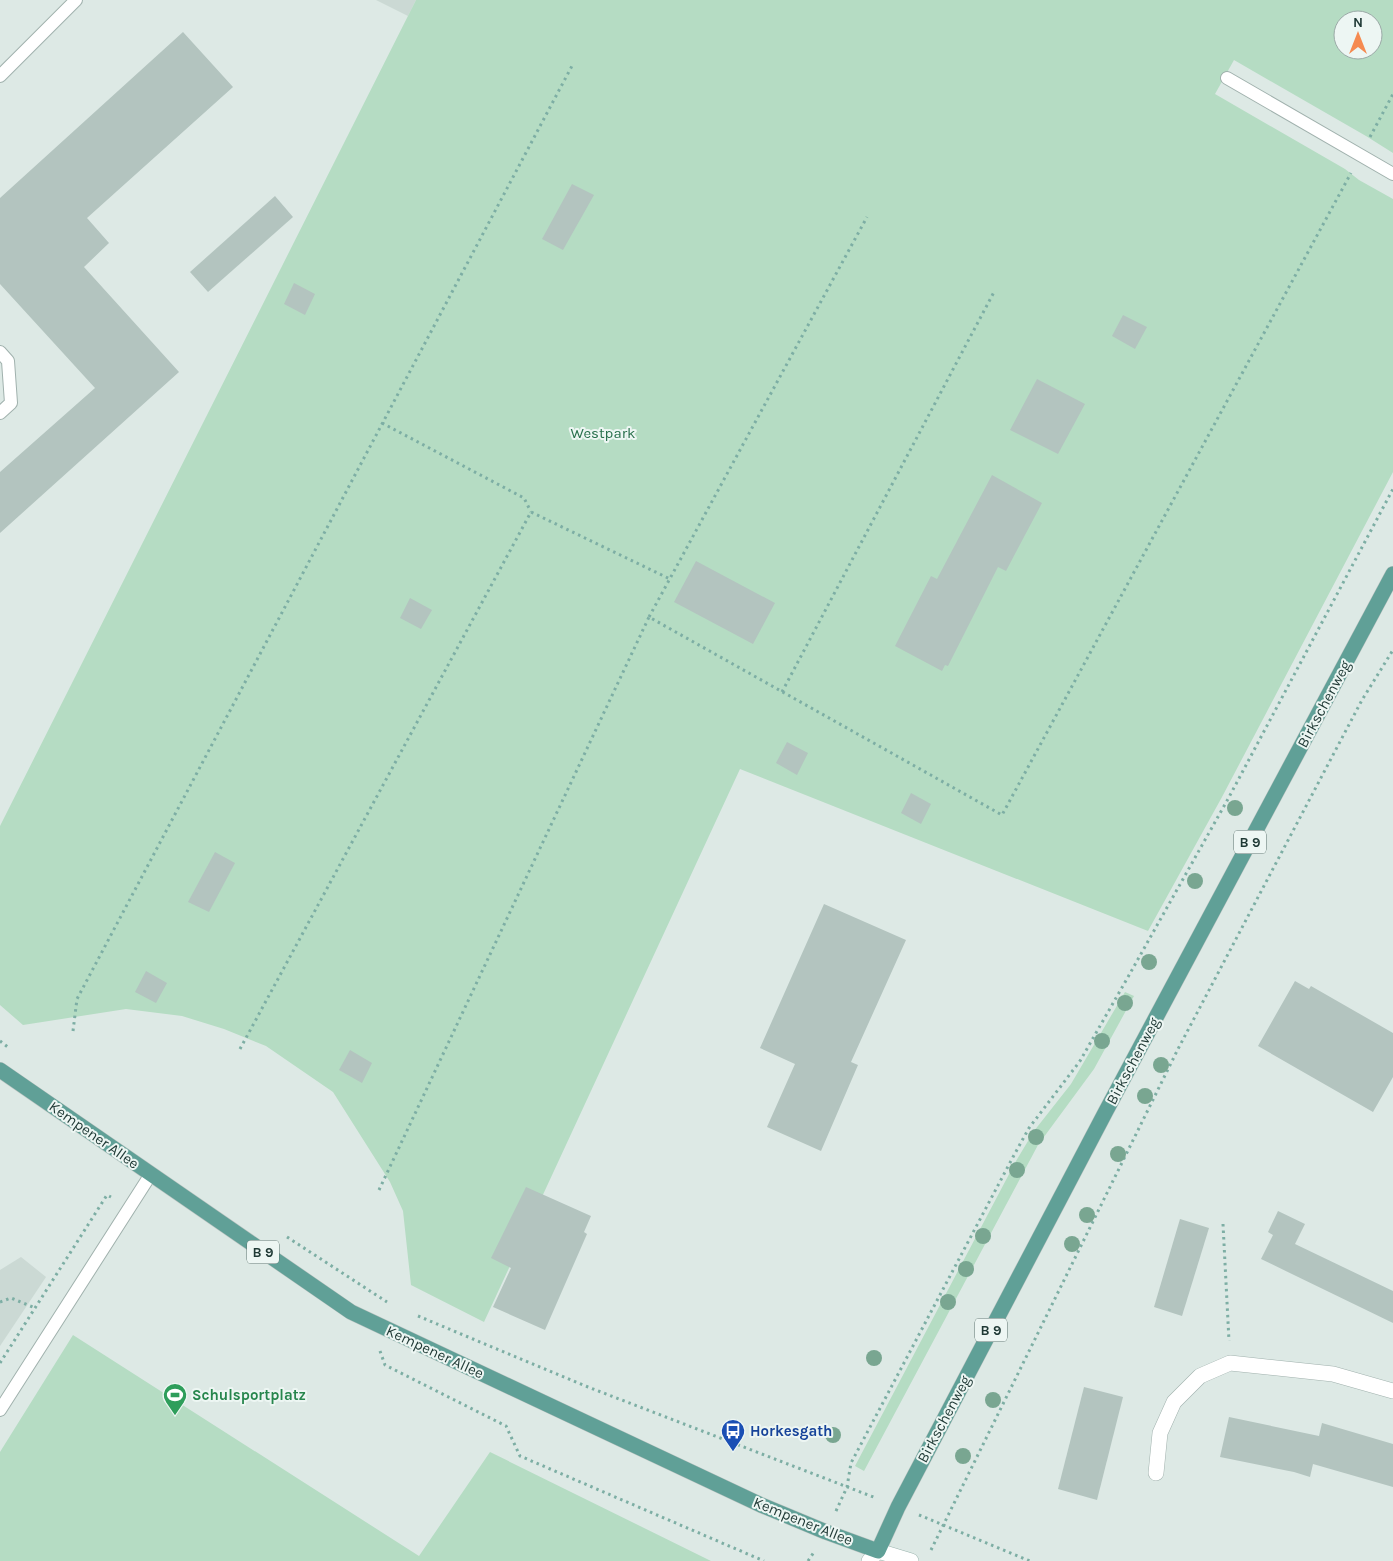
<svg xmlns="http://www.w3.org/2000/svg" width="1393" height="1561" font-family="Karla,sans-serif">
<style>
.built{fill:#cbd9d4}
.green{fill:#b5dcc3;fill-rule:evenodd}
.building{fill:#b3c4bf}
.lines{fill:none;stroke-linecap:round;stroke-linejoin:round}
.lane-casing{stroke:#a0b1ad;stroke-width:14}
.street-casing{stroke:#a0b1ad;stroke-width:16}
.secondary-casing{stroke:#9cb5af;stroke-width:16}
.primary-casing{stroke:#bcc4c2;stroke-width:16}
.path{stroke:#7daea4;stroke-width:3;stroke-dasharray:2.5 4;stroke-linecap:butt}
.lane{stroke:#fff;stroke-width:12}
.street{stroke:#fff;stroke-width:15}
.secondary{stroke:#fff;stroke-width:15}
.primary{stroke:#60a097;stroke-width:15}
.tree{fill:#79a691}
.labels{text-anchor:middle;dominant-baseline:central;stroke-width:4;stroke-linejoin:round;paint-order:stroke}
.shield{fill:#edf6f3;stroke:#5d726e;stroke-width:1}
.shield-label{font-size:14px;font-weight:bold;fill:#1f3935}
.park-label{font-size:15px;fill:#28704c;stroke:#edf6f3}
.street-label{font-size:15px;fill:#1f3935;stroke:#edf6f3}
.leisure-label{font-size:15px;font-weight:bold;fill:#27864d;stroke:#edf6f3;text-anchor:start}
.transit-label{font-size:15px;font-weight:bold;fill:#164399;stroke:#edf6f3;text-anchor:start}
</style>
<rect width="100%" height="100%" fill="#dde9e5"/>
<g class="built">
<polygon points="376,0 416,0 408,16"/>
<polygon points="21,1257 46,1277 0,1346 0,1270"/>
</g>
<g class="green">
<path d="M416,0H1393V153L1366,136L1234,60L1215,94L1345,169L1359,180L1393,199V472L1222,797L1148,931L740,769L484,1322L411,1285L403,1211L390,1182L333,1092L266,1046L224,1029L182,1016L126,1009L23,1025L0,1005V826ZM1343,20H1373V50H1343Z"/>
<polygon points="1125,992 1134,996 1094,1069 1038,1145 864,1471 855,1466 1016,1161 1034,1131 1071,1084"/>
<polygon points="73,1335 419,1556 490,1452 711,1561 0,1561 0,1452"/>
</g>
<g class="building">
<polygon points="183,32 233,87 87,218 109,243 84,267 179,372 0,533 0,472 95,388 0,284 0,198"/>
<polygon points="572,184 594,195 563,250 542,239"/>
<polygon points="275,196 293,217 208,292 190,272"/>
<polygon points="294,283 315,294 305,315 284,304"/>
<polygon points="1123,315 1147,327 1135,349 1112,336"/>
<polygon points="1037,379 1085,404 1058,454 1010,430"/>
<polygon points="992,475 1042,503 1006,571 998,567 948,666 945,665 942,671 895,646 931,576 937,579"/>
<polygon points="696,561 775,603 753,644 674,602"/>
<polygon points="410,598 432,610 421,629 400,618"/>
<polygon points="787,742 808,753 797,775 776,763"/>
<polygon points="911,793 931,804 921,824 901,813"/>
<polygon points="215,852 235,863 209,912 188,902"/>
<polygon points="824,904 906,940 851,1062 858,1065 821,1151 767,1127 795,1064 760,1048"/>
<polygon points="146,971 167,983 156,1003 135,992"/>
<polygon points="1295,981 1309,989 1311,986 1393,1033 1393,1077 1373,1112 1258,1046"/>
<polygon points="350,1050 372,1063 362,1083 339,1070"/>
<polygon points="526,1187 591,1216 584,1232 587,1234 545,1330 493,1307 511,1268 491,1258"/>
<polygon points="1278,1211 1305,1224 1295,1244 1393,1291 1393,1323 1261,1259 1273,1235 1268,1232"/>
<polygon points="1180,1219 1209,1228 1182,1316 1154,1307"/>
<polygon points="1084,1387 1123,1397 1097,1500 1058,1489"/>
<polygon points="1229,1417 1319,1436 1322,1423 1393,1444 1393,1487 1313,1464 1310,1477 1294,1472 1220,1457"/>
</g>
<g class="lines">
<g class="lane-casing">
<g id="lane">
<polyline points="0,76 76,0"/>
<polyline points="1227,78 1393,174"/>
<polyline points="0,352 8,361 11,403 0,413"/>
<polyline points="0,1410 151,1174"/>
</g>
</g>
<g class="street-casing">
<g id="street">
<polyline points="1156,1473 1160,1433 1174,1402 1200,1376 1230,1363 1333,1374 1393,1391"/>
<polyline points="869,1561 878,1551"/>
</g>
</g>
<g class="secondary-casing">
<polyline id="secondary" points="878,1551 911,1561"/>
</g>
<g class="primary-casing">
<polyline id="primary" points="0,1070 351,1312 761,1505 826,1532 878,1551 898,1507 1106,1111 1393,574"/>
</g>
<g class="path">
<polyline points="1370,137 1393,94"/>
<polyline points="382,423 524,498 531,512"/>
<polyline points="649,617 867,217"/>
<polyline points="782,692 994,292"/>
<polyline points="73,1031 77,999 573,64"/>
<polyline points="0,1041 9,1048"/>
<polyline points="240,1049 531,512 670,579"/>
<polyline points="379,1190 649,617 1002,815 1351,173"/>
<polyline points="1223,1224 1229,1341"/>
<polyline points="287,1237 387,1302"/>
<polyline points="0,1302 11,1298 35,1308"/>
<polyline points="418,1316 588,1387 876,1498"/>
<polyline points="380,1351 385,1365 506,1426 520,1456 764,1561"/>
<polyline points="0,1363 107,1195 111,1197"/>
<polyline points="836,1511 847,1487 851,1463 1013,1157 1029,1128 1080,1061 1128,977 1228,799 1393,489"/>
<polyline points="919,1515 1030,1561"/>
<polyline points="931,1550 1178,1049 1362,700 1393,650"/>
<polyline points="808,1561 814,1552"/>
</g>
<use href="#lane" class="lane"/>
<use href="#street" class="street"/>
<use href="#secondary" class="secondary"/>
<use href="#primary" class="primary"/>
</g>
<g class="tree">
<circle cx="1235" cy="808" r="8"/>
<circle cx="1195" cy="881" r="8"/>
<circle cx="1149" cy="962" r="8"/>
<circle cx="1125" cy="1003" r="8"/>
<circle cx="1102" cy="1041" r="8"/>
<circle cx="1161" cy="1065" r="8"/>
<circle cx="1145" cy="1096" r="8"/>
<circle cx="1036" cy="1137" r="8"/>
<circle cx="1118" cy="1154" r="8"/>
<circle cx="1017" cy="1170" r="8"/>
<circle cx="1087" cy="1215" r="8"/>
<circle cx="983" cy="1236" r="8"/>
<circle cx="1072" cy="1244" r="8"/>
<circle cx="966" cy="1269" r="8"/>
<circle cx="948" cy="1302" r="8"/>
<circle cx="874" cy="1358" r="8"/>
<circle cx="993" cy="1400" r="8"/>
<circle cx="833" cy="1435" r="8"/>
<circle cx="963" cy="1456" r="8"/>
</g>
<defs>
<g id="stadium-pin" transform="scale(1.25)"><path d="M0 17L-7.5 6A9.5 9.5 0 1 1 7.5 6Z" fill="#2e9e5b" stroke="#edf6f3"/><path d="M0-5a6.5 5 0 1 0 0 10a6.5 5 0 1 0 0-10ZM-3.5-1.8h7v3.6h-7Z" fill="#fff"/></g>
<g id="bus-pin" transform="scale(1.25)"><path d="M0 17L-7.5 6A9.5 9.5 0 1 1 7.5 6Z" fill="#1a4fb4" stroke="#edf6f3"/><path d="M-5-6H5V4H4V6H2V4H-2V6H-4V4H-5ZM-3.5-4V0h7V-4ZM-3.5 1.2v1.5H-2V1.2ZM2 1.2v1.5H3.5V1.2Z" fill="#fff"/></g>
</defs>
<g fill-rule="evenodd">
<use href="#stadium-pin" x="175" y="1395"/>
<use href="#bus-pin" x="733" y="1431"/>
</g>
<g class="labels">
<g class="shield">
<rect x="1234" y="830.5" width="32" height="23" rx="4"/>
<rect x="247" y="1240.5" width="32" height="23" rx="4"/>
<rect x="975" y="1318.5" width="32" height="23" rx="4"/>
</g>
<g class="shield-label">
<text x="1250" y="842">B 9</text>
<text x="263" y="1252">B 9</text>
<text x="991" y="1330">B 9</text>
</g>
<g class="park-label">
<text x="603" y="433">Westpark</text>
</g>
<g class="street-label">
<text transform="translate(1324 704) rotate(-62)">Birkschenweg</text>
<text transform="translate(1133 1061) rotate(-62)">Birkschenweg</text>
<text transform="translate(94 1135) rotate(35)">Kempener Allee</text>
<text transform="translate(435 1352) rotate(25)">Kempener Allee</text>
<text transform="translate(944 1419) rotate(-62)">Birkschenweg</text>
<text transform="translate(803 1521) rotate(22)">Kempener Allee</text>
</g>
<g class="leisure-label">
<text x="192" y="1395">Schulsportplatz</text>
</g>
<g class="transit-label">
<text x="750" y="1431">Horkesgath</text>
</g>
</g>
<g transform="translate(1358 35)"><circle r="24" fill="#edf6f3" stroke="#9baaa7"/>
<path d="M0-4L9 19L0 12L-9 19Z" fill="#f58a50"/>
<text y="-8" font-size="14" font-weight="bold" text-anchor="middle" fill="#1f3935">N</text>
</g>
</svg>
